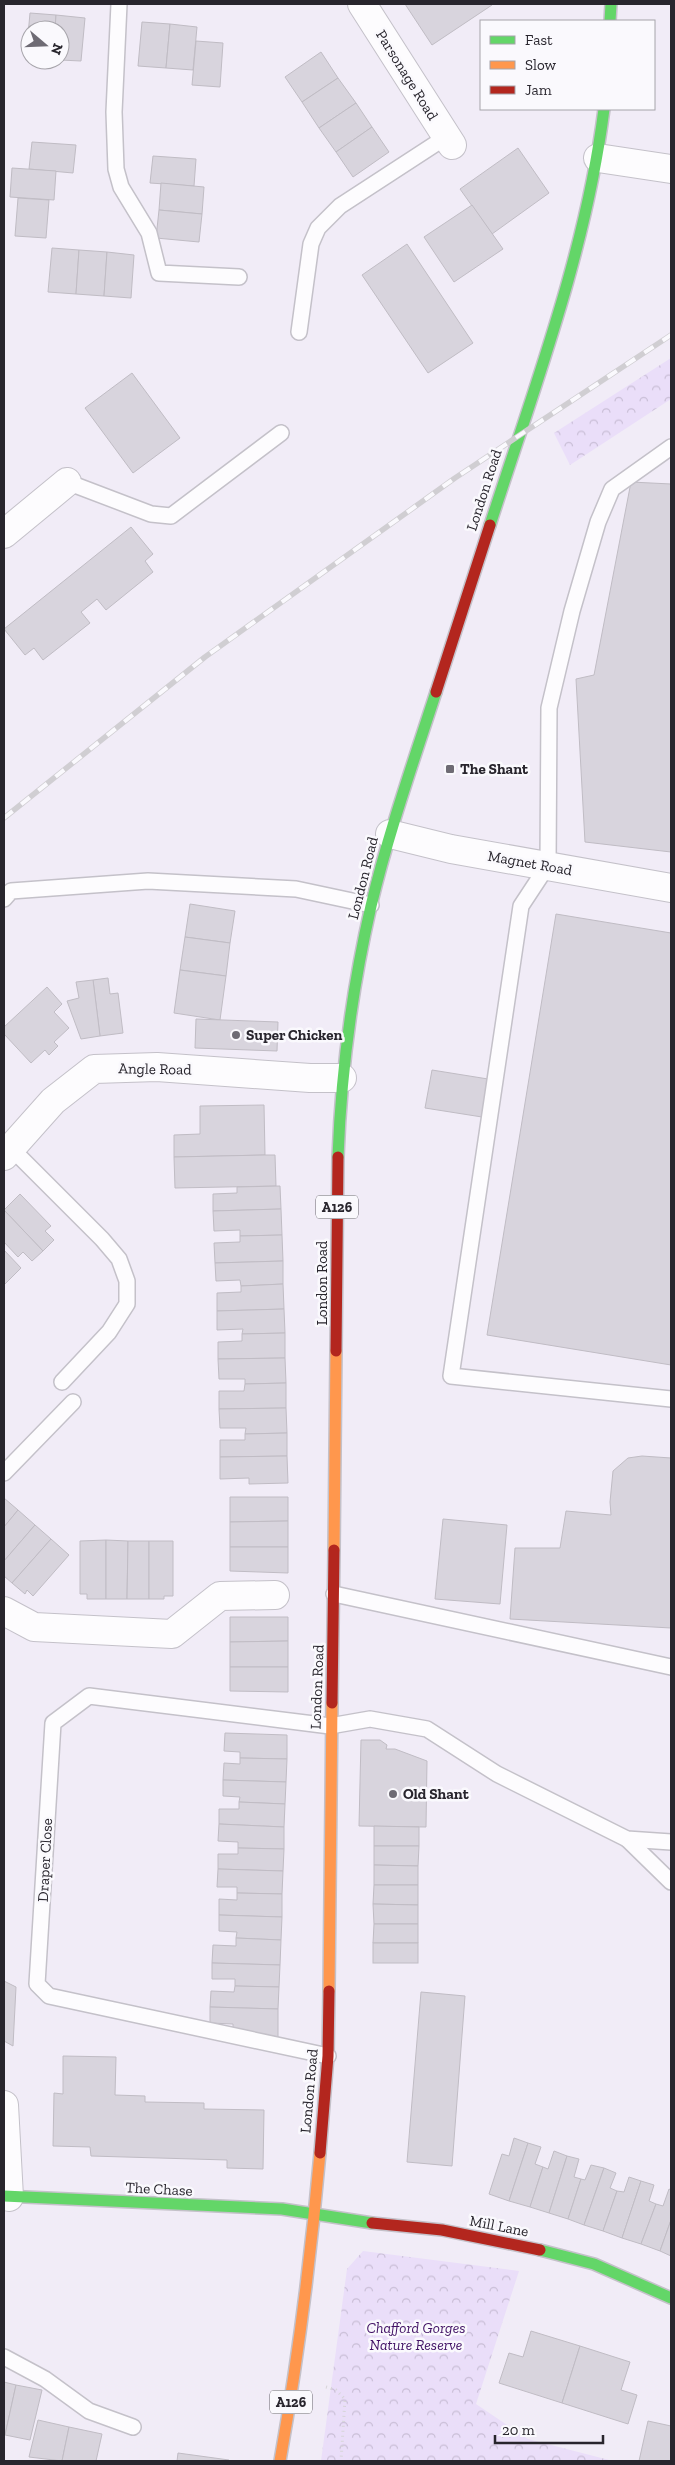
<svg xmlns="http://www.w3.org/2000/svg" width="675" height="2465" font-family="'Zilla Slab',serif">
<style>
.forest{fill:url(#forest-crowns)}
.building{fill:#d8d4dd;stroke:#c0bcc4}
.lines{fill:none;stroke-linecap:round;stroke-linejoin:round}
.lane-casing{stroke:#c4c1c9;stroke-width:18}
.street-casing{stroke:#c4c1c9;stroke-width:30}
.fast-casing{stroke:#c4c1c9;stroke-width:14}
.slow-casing{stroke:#c4c1c9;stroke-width:14}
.jam-casing{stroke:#c4c1c9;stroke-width:14}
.path{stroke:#d6d5d8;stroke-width:3;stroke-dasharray:1 4;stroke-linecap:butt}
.lane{stroke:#fdfcfe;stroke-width:15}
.street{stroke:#fdfcfe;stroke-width:28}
.fast{stroke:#63d668;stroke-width:11}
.slow{stroke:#ff974d;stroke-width:11}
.jam{stroke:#b3261e;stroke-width:11}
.rail-casing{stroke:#d0ced2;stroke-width:5.5}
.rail{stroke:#faf9fd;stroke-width:4;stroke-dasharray:11;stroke-linecap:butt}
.poi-dot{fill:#6e6b74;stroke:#faf9fd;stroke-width:2}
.labels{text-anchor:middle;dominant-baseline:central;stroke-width:5;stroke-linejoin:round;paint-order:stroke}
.shield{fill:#faf9fd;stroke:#67656b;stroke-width:1}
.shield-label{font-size:14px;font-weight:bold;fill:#28252d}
.street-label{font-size:15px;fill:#28252d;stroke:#faf9fd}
.poi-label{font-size:15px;font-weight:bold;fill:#28252d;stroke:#faf9fd;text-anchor:start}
.park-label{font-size:15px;font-style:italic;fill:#401164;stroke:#faf9fd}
</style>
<defs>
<pattern id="forest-crowns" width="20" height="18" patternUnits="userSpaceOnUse" patternTransform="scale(1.25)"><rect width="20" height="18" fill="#eadef9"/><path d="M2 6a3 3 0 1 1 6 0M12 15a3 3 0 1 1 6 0" fill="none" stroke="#c9bed6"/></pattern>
</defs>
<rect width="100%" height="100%" fill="#f1ecf7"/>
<g class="forest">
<polygon points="671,358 671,399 570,465 554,433"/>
<polygon points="363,2251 519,2271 476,2404 528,2439 613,2461 321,2461 347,2269"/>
</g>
<g class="building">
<polygon points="405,4 492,4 492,5 432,45"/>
<polygon points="30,13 56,15 55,30 30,30 30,57 26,57"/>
<polygon points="56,15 85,18 81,61 60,60 60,30 55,30"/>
<polygon points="142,22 170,24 166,68 138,66"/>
<polygon points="170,24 197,27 193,70 166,68"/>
<polygon points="196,41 223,43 220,87 192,85"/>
<polygon points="321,52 338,78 302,102 285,77"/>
<polygon points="338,78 356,103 319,128 302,102"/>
<polygon points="356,103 372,127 336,152 319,128"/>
<polygon points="372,127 389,152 353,177 336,152"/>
<polygon points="32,142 76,145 73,173 29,169"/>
<polygon points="518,148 549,193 492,234 460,189"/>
<polygon points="153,156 196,159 194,186 150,183"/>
<polygon points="12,168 56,171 54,200 10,197"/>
<polygon points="161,183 204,187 202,214 159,210"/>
<polygon points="18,198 49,200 46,238 15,236"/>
<polygon points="472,205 503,249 454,282 424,237"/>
<polygon points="159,210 202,214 199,242 156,238"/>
<polygon points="407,244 473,343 428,373 362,275"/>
<polygon points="52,248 79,250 76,294 48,292"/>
<polygon points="79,250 107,252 104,296 76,294"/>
<polygon points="107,252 134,255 131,298 104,296"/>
<polygon points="132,373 180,438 133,473 85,408"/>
<polygon points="631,482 671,484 671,852 585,842 576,679 594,675"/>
<polygon points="131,527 153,554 145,561 153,572 106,610 97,599 81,612 90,623 43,660 34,648 25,655 4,629"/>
<polygon points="190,904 235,911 230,943 185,937"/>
<polygon points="556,914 671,933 671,1365 487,1335"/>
<polygon points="185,937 230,943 226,976 180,970"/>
<polygon points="180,970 226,976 220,1020 174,1013"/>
<polygon points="108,978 110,994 118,993 123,1033 100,1036 93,980"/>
<polygon points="93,980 100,1036 81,1039 67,1001 79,998 76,982"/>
<polygon points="47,987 62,1004 54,1012 69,1028 54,1042 58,1046 49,1055 45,1050 31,1063 4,1034 4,1027"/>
<polygon points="196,1019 278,1022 277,1051 195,1048"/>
<polygon points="432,1070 488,1079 482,1117 425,1108"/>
<polygon points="264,1105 265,1155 174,1157 174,1135 200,1134 200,1106"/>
<polygon points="265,1155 275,1155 276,1186 175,1188 174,1157"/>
<polygon points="280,1186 281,1209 213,1211 213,1194 237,1193 237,1187"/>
<polygon points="20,1194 51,1226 45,1231 54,1240 43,1251 4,1210"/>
<polygon points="281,1209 282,1235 240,1236 240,1230 214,1231 213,1211"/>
<polygon points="4,1210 43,1251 32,1261 23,1252 18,1257 4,1242"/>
<polygon points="282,1235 283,1261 215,1263 214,1243 240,1242 240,1236"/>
<polygon points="4,1250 21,1268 4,1285"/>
<polygon points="283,1261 283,1284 241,1286 240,1280 216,1281 215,1263"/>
<polygon points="283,1284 284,1309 217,1311 217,1293 241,1292 241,1286"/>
<polygon points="284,1309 285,1333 242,1334 243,1329 217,1330 217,1311"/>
<polygon points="285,1333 285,1358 218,1359 218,1342 242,1341 242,1334"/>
<polygon points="285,1358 286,1383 245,1384 245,1379 219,1379 218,1359"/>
<polygon points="286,1383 286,1408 219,1409 219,1391 244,1391 245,1384"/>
<polygon points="286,1408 287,1433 245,1434 246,1428 220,1428 219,1409"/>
<polygon points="287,1433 287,1456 220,1457 220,1440 245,1440 245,1434"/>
<polygon points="287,1456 288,1483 249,1484 249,1478 220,1479 220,1457"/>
<polygon points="642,1456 671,1458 671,1628 510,1619 515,1548 560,1548 566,1511 611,1515 610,1502 613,1471 628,1458"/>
<polygon points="230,1497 288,1497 288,1521 230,1522"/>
<polygon points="4,1498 18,1510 4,1527"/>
<polygon points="18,1510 35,1525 4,1561 4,1527"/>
<polygon points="443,1519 507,1525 500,1604 435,1599"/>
<polygon points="288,1521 288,1547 230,1547 230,1522"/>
<polygon points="35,1525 51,1539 12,1583 4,1576 4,1561"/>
<polygon points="51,1539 69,1555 33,1596 27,1590 25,1594 12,1583"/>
<polygon points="106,1540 106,1599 87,1599 87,1594 80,1594 80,1541"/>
<polygon points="106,1540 128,1541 127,1599 106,1599"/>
<polygon points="128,1541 149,1541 149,1599 127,1599"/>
<polygon points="149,1541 173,1541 173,1596 164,1596 164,1599 149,1599"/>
<polygon points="230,1547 288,1547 288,1573 230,1571"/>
<polygon points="230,1617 288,1617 288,1641 230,1642"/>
<polygon points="288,1641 288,1667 230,1667 230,1642"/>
<polygon points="230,1667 288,1667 288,1692 230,1691"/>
<polygon points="225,1733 287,1735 287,1759 240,1758 240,1752 224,1751"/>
<polygon points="361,1740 380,1740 387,1745 386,1749 395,1749 427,1761 426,1827 359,1826"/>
<polygon points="240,1758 287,1759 286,1782 223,1780 224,1763 240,1764"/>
<polygon points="223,1780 286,1782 285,1804 239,1802 240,1797 223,1796"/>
<polygon points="239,1802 285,1804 284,1827 219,1824 219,1809 239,1809"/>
<polygon points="219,1824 284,1827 284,1849 238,1848 238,1842 218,1841"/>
<polygon points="374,1826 419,1827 419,1846 374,1846"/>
<polygon points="374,1846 419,1846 418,1866 374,1865"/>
<polygon points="238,1848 284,1849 283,1871 218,1869 218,1854 238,1854"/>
<polygon points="374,1865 418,1866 418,1885 374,1885"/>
<polygon points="218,1869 283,1871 282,1894 237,1893 237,1887 217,1887"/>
<polygon points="374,1885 418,1885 418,1905 373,1904"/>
<polygon points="237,1893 282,1894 282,1917 219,1915 219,1899 237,1900"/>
<polygon points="373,1904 418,1905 418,1924 374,1924"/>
<polygon points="219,1915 282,1917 281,1940 236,1938 237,1932 219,1931"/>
<polygon points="374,1924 418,1924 418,1943 373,1943"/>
<polygon points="236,1938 281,1940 280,1965 212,1963 213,1945 236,1946"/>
<rect x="373" y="1943" width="45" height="20"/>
<polygon points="212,1963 280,1965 279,1987 235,1986 235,1979 212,1979"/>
<polygon points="4,1981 16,1987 13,2046 4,2041"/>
<polygon points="235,1986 279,1987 278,2009 210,2007 211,1991 234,1992"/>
<polygon points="421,1992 465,1996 452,2166 407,2162"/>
<polygon points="210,2007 278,2009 278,2037 233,2032 233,2024 210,2023"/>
<polygon points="63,2056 116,2057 115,2095 145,2096 145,2102 204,2103 204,2109 264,2110 263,2169 227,2168 227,2160 91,2156 90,2147 53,2146 54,2093 63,2094"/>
<polygon points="514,2138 528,2143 509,2201 489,2194 502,2154 509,2156"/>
<polygon points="528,2143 541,2147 535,2164 543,2167 530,2207 509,2201"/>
<polygon points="554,2151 567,2156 549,2213 530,2207 543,2167 548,2169"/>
<polygon points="567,2156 579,2159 574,2177 581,2179 568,2219 549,2213"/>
<polygon points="591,2165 604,2168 584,2225 568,2219 581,2179 585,2180"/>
<polygon points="604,2168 616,2173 610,2188 617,2191 603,2231 584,2225"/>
<polygon points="629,2177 641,2181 622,2238 603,2231 617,2191 624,2192"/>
<polygon points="641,2181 654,2185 649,2201 656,2204 641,2244 622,2238"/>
<polygon points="669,2189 671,2190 671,2220 660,2251 641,2244 656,2204 663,2206"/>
<polygon points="671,2220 671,2256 660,2251"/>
<polygon points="531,2331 580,2346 562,2403 499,2383 509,2353 523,2357"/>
<polygon points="580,2346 630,2362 621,2390 637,2395 628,2424 562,2403"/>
<polygon points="4,2382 16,2385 5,2435 4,2434"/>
<polygon points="16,2385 42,2390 30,2440 5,2435"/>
<polygon points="38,2420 69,2427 62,2461 29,2457"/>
<polygon points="648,2421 671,2426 671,2461 639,2461"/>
<polygon points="69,2427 102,2434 96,2461 62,2461"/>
<polygon points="178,2453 229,2460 229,2461 177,2461"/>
</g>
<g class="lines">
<g class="lane-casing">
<g id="lane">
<polyline points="119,4 114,112 116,169 121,187 149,233 159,273 239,277"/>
<polyline points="299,332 311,244 318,228 340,206 446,137"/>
<polyline points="671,447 612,489 598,522 572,611 549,708 548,865 521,906 451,1376 671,1399"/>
<polyline points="67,482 151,514 171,516 281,433"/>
<polyline points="4,899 11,891 148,881 296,889 371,905"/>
<polyline points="11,1148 102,1239 119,1259 127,1281 127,1304 109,1332 62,1382"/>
<polyline points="4,1473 73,1402"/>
<polyline points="334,1594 671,1667"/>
<polyline points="627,1839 671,1882"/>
<polyline points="328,2056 49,1996 37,1984 53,1723 89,1696 330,1726 370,1719 427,1729 497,1774 627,1839 671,1842"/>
<polyline points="4,2357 45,2379 89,2411 133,2427"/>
</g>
</g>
<g class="street-casing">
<g id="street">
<polyline points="362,4 452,145"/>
<polyline points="598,158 671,169"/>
<polyline points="4,534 67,482"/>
<polyline points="390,834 451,849 671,888"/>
<polyline points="4,1156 53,1101 94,1069 157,1067 310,1078 342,1078"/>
<polyline points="4,1611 34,1627 172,1634 220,1596 275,1595"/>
<polyline points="4,2105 9,2197"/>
</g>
</g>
<g class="fast-casing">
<g id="fast">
<polyline points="610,21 611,4"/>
<path d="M490,525C534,388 586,252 604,109"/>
<path d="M338,1157C341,1073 352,989 371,906C388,834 413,763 436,692"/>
<polyline points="4,2196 282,2209 372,2223"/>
<polyline points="540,2250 594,2264 671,2298"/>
</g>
</g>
<g class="slow-casing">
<g id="slow">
<polyline points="334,1550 336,1351"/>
<polyline points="329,1991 332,1703"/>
<path d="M280,2461C298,2359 311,2256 320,2153"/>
</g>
</g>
<g class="jam-casing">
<g id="jam">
<polyline points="436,692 490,525"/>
<polyline points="336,1351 338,1157"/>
<polyline points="332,1703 334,1550"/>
<polyline points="320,2153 328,2056 329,1991"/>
<polyline points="372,2223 442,2230 540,2250"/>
</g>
</g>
<polyline class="path" points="326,2387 336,2390 345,2399 341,2461"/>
<use href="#lane" class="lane"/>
<use href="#street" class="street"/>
<use href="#fast" class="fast"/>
<use href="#slow" class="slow"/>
<use href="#jam" class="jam"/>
<g class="rail-casing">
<polyline id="rail" points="4,818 205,657 455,478 671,335"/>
</g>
<use href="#rail" class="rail"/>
</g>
<g class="poi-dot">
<rect x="445" y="764" width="10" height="10" rx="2.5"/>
<circle cx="236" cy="1035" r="5"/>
<circle cx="393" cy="1794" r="5"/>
</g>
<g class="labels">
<g class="shield">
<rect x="316" y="1195.5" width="42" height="23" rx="4"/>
<rect x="270" y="2390.5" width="42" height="23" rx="4"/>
</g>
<g class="shield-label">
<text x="337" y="1207">A126</text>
<text x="291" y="2402">A126</text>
</g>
<g class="street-label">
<text transform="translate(407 75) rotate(58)">Parsonage Road</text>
<text transform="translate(484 490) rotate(-72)">London Road</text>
<text transform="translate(530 863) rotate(10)">Magnet Road</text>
<text transform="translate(363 878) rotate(-76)">London Road</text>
<text transform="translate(155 1069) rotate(1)">Angle Road</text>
<text transform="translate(322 1283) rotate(-90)">London Road</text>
<text transform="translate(317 1687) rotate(-88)">London Road</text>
<text transform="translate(45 1860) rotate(-87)">Draper Close</text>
<text transform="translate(309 2091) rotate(-85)">London Road</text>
<text transform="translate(159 2189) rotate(3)">The Chase</text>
<text transform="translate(499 2226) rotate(11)">Mill Lane</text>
</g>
<g class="poi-label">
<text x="460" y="769">The Shant</text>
<text x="246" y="1035">Super Chicken</text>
<text x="403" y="1794">Old Shant</text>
</g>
<g class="park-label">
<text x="416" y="2328">Chafford Gorges<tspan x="416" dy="17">Nature Reserve</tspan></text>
</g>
</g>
<rect width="675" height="2465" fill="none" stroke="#28252d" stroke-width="10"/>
<rect x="480" y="20" width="175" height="90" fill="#faf9fd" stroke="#a6a4aa"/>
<rect x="490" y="36" width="25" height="8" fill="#63d668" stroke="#a6a4aa"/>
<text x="525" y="45" font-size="15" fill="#28252d">Fast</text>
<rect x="490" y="61" width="25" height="8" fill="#ff974d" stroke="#a6a4aa"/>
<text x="525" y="70" font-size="15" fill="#28252d">Slow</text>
<rect x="490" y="86" width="25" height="8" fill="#b3261e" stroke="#a6a4aa"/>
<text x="525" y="95" font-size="15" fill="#28252d">Jam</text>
<g transform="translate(45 45) rotate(109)"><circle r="24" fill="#faf9fd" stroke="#a6a4aa"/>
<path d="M0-4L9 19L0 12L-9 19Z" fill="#6e6b74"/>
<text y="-8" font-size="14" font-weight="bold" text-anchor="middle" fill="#28252d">N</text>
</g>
<path d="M495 2435v8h108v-8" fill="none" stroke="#28252d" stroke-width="2.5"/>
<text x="502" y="2435" font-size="15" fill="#28252d" stroke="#faf9fd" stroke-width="4" paint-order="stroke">20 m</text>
</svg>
